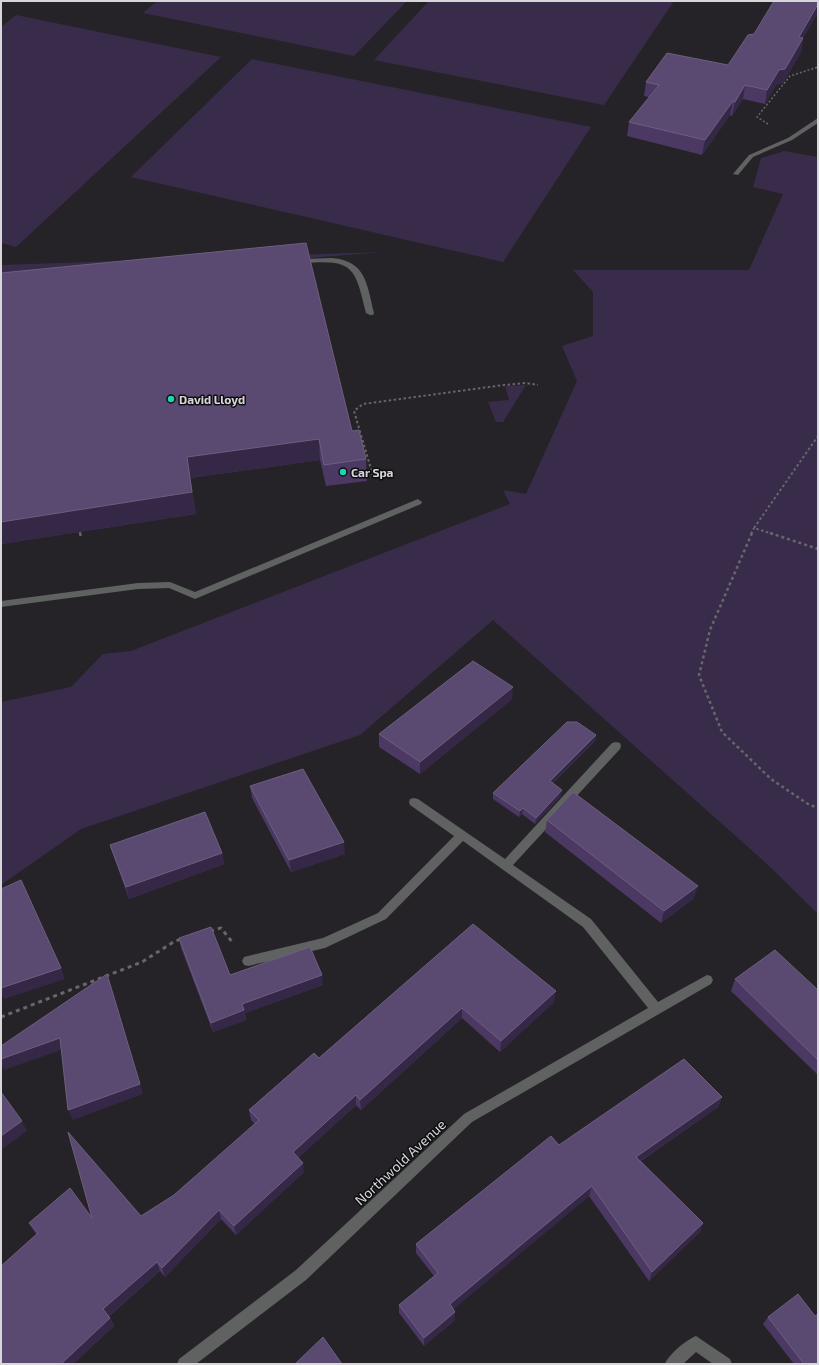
<svg xmlns="http://www.w3.org/2000/svg" width="819" height="1365" font-family="'Exo 2',sans-serif">
<style>
.green{fill:#392c4b}
.lines{fill:none;stroke-linecap:round;stroke-linejoin:round}
.path-far3{stroke:#68666a;stroke-width:1.5;stroke-dasharray:2 2;stroke-linecap:butt}
.path-far2{stroke:#68666a;stroke-width:2;stroke-dasharray:2.5 2.5;stroke-linecap:butt}
.path-far1{stroke:#68666a;stroke-width:2.5;stroke-dasharray:3 3;stroke-linecap:butt}
.path{stroke:#68666a;stroke-width:3;stroke-dasharray:4 4;stroke-linecap:butt}
.lane{fill:#5f6261;fill-rule:evenodd}
.street{fill:#5f6261;fill-rule:evenodd}
.wall{fill:#4b3863}
.shaded-wall{fill:#352846}
.building{fill:#5a4970;stroke:#6d5f80}
.poi-dot{fill:#1cd5b1;stroke:#0e0d0f;stroke-width:1.5}
.labels{text-anchor:middle;dominant-baseline:central;stroke-width:3;stroke-linejoin:round;paint-order:stroke}
.poi-label{font-size:12px;font-weight:bold;fill:#d7d6d9;stroke:#0e0d0f;text-anchor:start}
.near-street-label{font-size:14px;fill:#d7d6d9;stroke:#0e0d0f}
</style>
<rect width="100%" height="100%" fill="#252328"/>
<g class="green">
<polygon points="157,1 407,1 354,56 143,13"/>
<polygon points="429,1 674,1 604,105 374,60"/>
<polygon points="16,15 221,57 16,247 1,243 1,27"/>
<polygon points="252,59 591,127 503,262 131,177"/>
<polygon points="784,151 818,157 818,914 767,864 493,620 360,735 81,829 1,885 1,702 71,687 103,654 131,651 510,504 503,490 526,494 577,381 562,346 593,336 593,292 573,270 749,270 783,194 753,187 761,158"/>
<polygon points="385,252 1,282 1,265"/>
<polygon points="526,385 503,422 496,422 488,402 509,400 505,386"/>
</g>
<g class="lines">
<polyline class="path-far3" points="768,124 757,117 790,76 818,67"/>
<g class="path-far2">
<polyline points="373,476 354,411 363,404 504,385 526,383 538,385"/>
<polyline points="80,532 80,534"/>
<polyline points="751,534 754,528"/>
<polyline points="773,534 754,528 818,436"/>
</g>
<g class="path-far1">
<polyline points="80,533 81,537"/>
<polyline points="752,533 710,630 699,675 722,732 771,779 808,804 818,808"/>
<polyline points="770,533 818,549"/>
</g>
<g class="path">
<polyline points="210,931 221,928 233,943"/>
<polyline points="1,1017 142,962 175,941 182,939"/>
</g>
<g class="lane">
<polygon points="818,118 818,123 792,140 753,157 738,175 733,174 749,155 788,138"/>
<path d="M332,258C366,261 367,284 374,313L373,315H370L366,313C355,268 354,259 305,263L301,261L305,259Z"/>
<polygon points="418,499 422,502 421,504 195,599 169,588 138,589 1,607 1,601 138,583 170,582 195,592"/>
</g>
<g class="street">
<polygon points="616,742 620,743 621,746 620,749 513,865 591,919 658,1002 707,975 711,976 713,980 711,984 472,1122 306,1280 196,1364 177,1364 179,1359 296,1270 464,1114 648,1008 583,927 463,841 386,919 325,948 248,966 244,965 242,961 244,957 323,938 378,913 454,836 410,805 409,802 410,799 414,798 418,799 505,859 612,743"/>
<path d="M696,1336L730,1359L732,1364H713L696,1352L683,1364H665C669,1354 686,1340 696,1336Z"/>
</g>
</g>
<g class="wall">
<polygon points="818,1 818,12 803,38 801,52 783,83 777,84 765,104 743,99 732,116 730,115 702,155 627,136 629,122 649,97 644,96 646,82 728,65 754,34"/>
<polygon points="1,273 352,431 366,459 367,481 326,486 320,460 190,478 196,514 1,544"/>
<polygon points="512,699 420,774 379,747 379,734"/>
<polygon points="596,735 595,741 553,783 561,796 535,824 522,814 519,817 493,799 493,793"/>
<polygon points="250,786 345,854 291,872 252,798"/>
<polygon points="547,820 694,898 661,923 545,832"/>
<polygon points="110,845 222,853 224,864 129,899 114,857"/>
<polygon points="473,924 554,1002 500,1052 462,1018 361,1110 356,1105 298,1158 304,1172 236,1235 221,1219 165,1277 160,1271 109,1316 114,1326 73,1364 1,1364 36,1234 29,1223 92,1218 141,1216 174,1195 255,1124 251,1120 249,1110 319,1058"/>
<polygon points="179,938 230,975 323,985 245,1013 246,1020 213,1032 181,948"/>
<polygon points="735,979 818,990 818,1075 731,991"/>
<polygon points="722,1097 718,1107 641,1161 703,1223 700,1232 649,1281 589,1196 453,1309 455,1320 424,1346 399,1313 399,1305 434,1276 416,1253 416,1244 559,1145"/>
<polygon points="768,1317 818,1364 794,1364 763,1324"/>
</g>
<g class="shaded-wall">
<polygon points="818,4 818,12 796,51 799,37"/>
<polygon points="803,38 801,52 783,83 777,84 765,104 767,90 779,70"/>
<polygon points="745,85 743,99 732,116 735,102"/>
<polygon points="733,101 730,115 702,155 705,140"/>
<polygon points="319,439 320,460 190,478 196,514 1,544 1,522 187,457"/>
<polygon points="513,687 512,699 420,774 420,762"/>
<polygon points="596,735 595,741 549,787 550,781"/>
<polygon points="562,790 561,796 535,824 536,818"/>
<polygon points="523,808 522,814 519,817 520,811"/>
<polygon points="344,842 345,854 291,872 289,860"/>
<polygon points="222,853 224,864 129,899 126,887"/>
<polygon points="698,886 694,898 661,923 664,911"/>
<polygon points="61,968 65,979 4,999 1,993 1,988"/>
<polygon points="322,975 323,985 245,1013 246,1020 213,1032 211,1023 242,1004"/>
<polygon points="110,985 143,1094 73,1120 68,1110"/>
<polygon points="556,991 554,1002 500,1052 501,1041"/>
<polygon points="462,1008 462,1018 361,1110 360,1100"/>
<polygon points="60,1038 64,1049 4,1070 1,1064 1,1059"/>
<polygon points="356,1095 356,1105 294,1162 293,1152"/>
<polygon points="722,1097 718,1107 633,1166 636,1157"/>
<polygon points="22,1121 27,1131 1,1150 1,1136"/>
<polygon points="303,1163 304,1172 236,1235 234,1226"/>
<polygon points="592,1186 589,1196 449,1313 450,1304"/>
<polygon points="219,1210 221,1219 165,1277 162,1268"/>
<polygon points="703,1223 700,1232 649,1281 652,1272"/>
<polygon points="157,1262 160,1271 107,1317 103,1309"/>
<polygon points="455,1312 455,1320 424,1346 424,1338"/>
<polygon points="110,1318 114,1326 73,1364 61,1364"/>
</g>
<g class="building">
<polygon points="774,1 818,1 818,4 799,37 803,38 785,69 779,70 767,90 745,85 735,102 733,101 705,140 629,122 659,85 646,82 667,53 728,65 748,35 754,34"/>
<polygon points="306,243 352,431 359,430 366,459 324,465 319,439 187,457 192,492 1,522 1,273"/>
<polygon points="473,661 513,687 420,762 379,734"/>
<polygon points="567,722 577,722 596,735 550,781 562,790 536,818 523,808 520,811 493,793"/>
<polygon points="303,769 344,842 289,860 250,786"/>
<polygon points="573,792 698,886 664,911 547,820"/>
<polygon points="205,812 222,853 126,887 110,845"/>
<polygon points="21,880 61,968 1,988 1,889"/>
<polygon points="473,924 556,991 501,1041 462,1008 360,1100 356,1095 293,1152 303,1163 234,1226 219,1210 162,1268 157,1262 103,1309 110,1318 61,1364 1,1364 1,1266 38,1233 29,1223 70,1188 92,1218 68,1132 141,1216 174,1195 259,1120 249,1110 314,1053 319,1058"/>
<polygon points="211,927 230,975 310,947 322,975 242,1004 244,1010 211,1023 179,938"/>
<polygon points="775,950 818,990 818,1060 735,979"/>
<polygon points="107,974 140,1084 68,1110 60,1038 1,1059 1,1046"/>
<polygon points="684,1059 722,1097 636,1157 703,1223 652,1272 592,1186 450,1304 455,1312 424,1338 399,1305 438,1273 416,1244 551,1136 559,1145"/>
<polygon points="1,1092 22,1121 1,1136"/>
<polygon points="798,1294 815,1316 818,1314 818,1364 804,1364 768,1317"/>
<polygon points="323,1337 342,1364 295,1364"/>
</g>
<g class="poi-dot">
<circle cx="171" cy="399" r="4"/>
<circle cx="343" cy="472" r="4"/>
</g>
<g class="labels">
<g class="poi-label">
<text x="179" y="399">David Lloyd</text>
<text x="351" y="472">Car Spa</text>
</g>
<g class="near-street-label">
<text transform="translate(400 1162) rotate(-43)">Northwold Avenue</text>
</g>
</g>
<rect width="819" height="1365" fill="none" stroke="#d7d6d9" stroke-width="4"/>
</svg>
